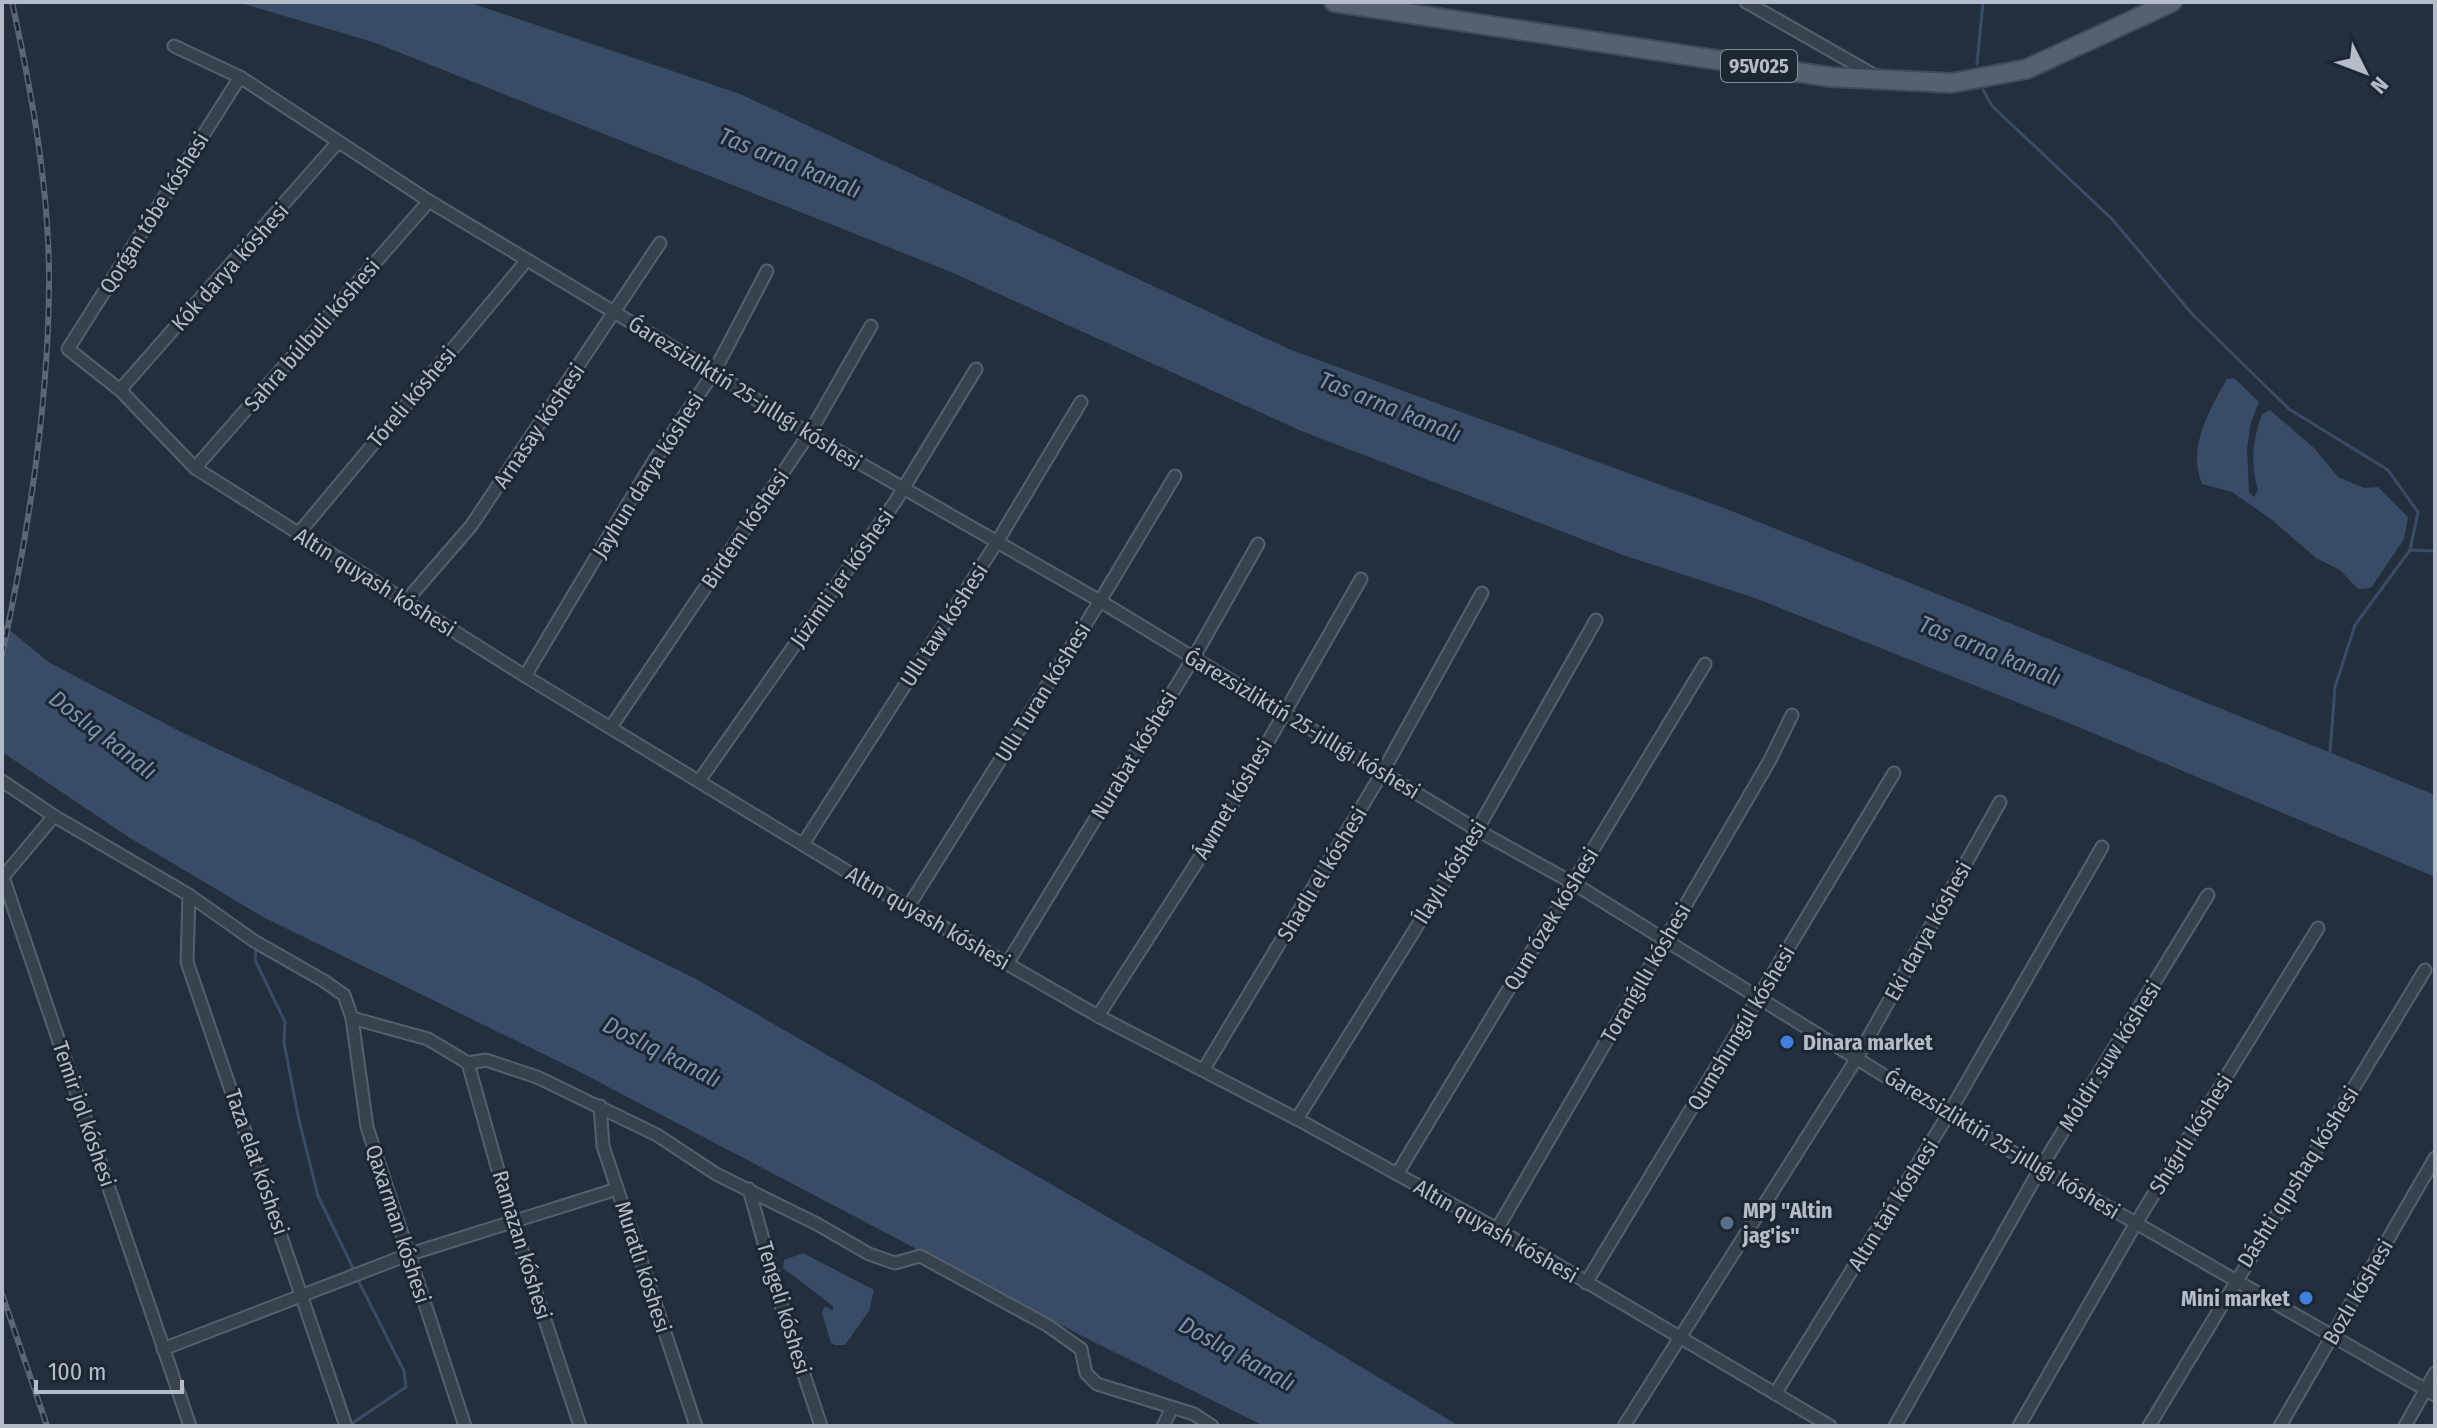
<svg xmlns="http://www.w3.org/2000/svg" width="2437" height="1428" font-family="'Fira Sans Condensed',sans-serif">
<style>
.water{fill:#394c67}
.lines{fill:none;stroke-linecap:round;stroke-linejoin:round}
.stream{stroke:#394c67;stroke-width:3}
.street-casing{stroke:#565f6c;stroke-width:15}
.primary-casing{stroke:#414a57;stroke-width:22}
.street{stroke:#38414e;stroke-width:11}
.primary{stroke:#56606e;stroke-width:18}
.rail-casing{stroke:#5a6575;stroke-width:6}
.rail{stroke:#1d2633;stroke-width:3;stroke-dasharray:9;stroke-linecap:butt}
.shop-dot{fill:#3f7fe0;stroke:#1d2633;stroke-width:3}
.service-dot{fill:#5c6f8a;stroke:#1d2633;stroke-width:3}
.labels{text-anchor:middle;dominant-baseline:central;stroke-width:6;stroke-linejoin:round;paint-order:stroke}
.shield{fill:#1d2633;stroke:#878f9c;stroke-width:2}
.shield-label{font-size:20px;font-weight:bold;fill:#b4bcc9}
.street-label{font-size:22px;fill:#b4bcc9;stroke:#1d2633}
.poi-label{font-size:22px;font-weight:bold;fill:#b4bcc9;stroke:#1d2633;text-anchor:start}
.water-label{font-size:24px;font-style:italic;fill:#7c92b1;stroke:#1d2633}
</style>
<rect width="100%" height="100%" fill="#242f3e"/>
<g class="water">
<polygon points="237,2 468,2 740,94 1291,350 1729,510 2435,795 2435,877 2069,723 1755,598 1623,555 1299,430 951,272 373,42"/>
<path d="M2234,378L2259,402L2251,422L2247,448L2249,492L2254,497L2258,490C2250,464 2253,439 2262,414L2270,410L2315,449L2338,477L2364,488L2378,487L2408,517L2404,539L2371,588L2358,589L2340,570L2316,558L2271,519L2232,492L2202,484C2187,449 2209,410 2227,379Z"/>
<polygon points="2,624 50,663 181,732 412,839 696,979 1227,1286 1459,1426 1264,1426 1084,1337 576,1070 265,918 130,838 2,752"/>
<polygon points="803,1253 874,1290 869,1311 845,1345 835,1345 831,1343 822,1313 825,1306 833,1311 833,1306 783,1268 784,1260"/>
</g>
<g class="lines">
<g class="stream">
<polyline points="1977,64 1983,2"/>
<polyline points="1983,90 1992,106 2112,219 2193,315 2289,409 2388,470 2418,512 2410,550 2355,625 2335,687 2330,752"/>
<polyline points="2410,550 2435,551"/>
<polyline points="256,945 255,960 285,1022 284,1043 299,1120 318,1196 353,1268"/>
<polyline points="2,1423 3,1426"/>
<polyline points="351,1424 406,1387 404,1371 359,1282"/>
</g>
<g class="street-casing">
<g id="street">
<polyline points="1746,2 1874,75"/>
<polyline points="174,46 240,77 429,201 714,372 809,434 1100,601 1477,830 1573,883 1948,1115 2435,1395"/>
<polyline points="240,77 68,349 120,390 195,468 525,676 858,878 1098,1016 1297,1119 1497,1229 1830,1426"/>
<polyline points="120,390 338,142"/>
<polyline points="195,468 429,201"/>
<polyline points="298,534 527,260"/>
<polyline points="406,601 471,526 660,243"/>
<polyline points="525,676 653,462 714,372 767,271"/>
<polyline points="611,727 809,434 871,326"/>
<polyline points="2,781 54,816 189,895 254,941 324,981 344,995 352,1018 428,1039 468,1063 486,1060 537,1077 657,1135 716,1174 817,1224 869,1254 895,1263 920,1256 1047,1325 1081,1349 1086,1373 1097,1384 1194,1414 1212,1426"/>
<polyline points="699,781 895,502 976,369"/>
<polyline points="54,816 3,877 190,1426"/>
<polyline points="803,844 997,542 1081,402"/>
<polyline points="189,895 187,962 346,1426"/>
<polyline points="908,907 1100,601 1175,476"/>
<polyline points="1007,964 1194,657 1258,544"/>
<polyline points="1098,1016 1217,831 1361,579"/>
<polyline points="352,1018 367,1127 465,1426"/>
<polyline points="468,1063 512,1220 580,1426"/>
<polyline points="1204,1069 1382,773 1482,593"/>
<polyline points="600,1106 603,1146 696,1426"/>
<polyline points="1297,1119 1477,830 1596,620"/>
<polyline points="1397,1174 1705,664"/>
<polyline points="749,1189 782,1308 821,1426"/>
<polyline points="1497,1229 1770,760 1792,715"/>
<polyline points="1586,1283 1894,773"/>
<polyline points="163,1349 407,1255 617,1189"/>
<polyline points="1775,1394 1948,1115 2102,847"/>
<polyline points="1163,1426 1172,1408"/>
<polyline points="1624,1426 1857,1058 2000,802"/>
<polyline points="1895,1426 2040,1169 2208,895"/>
<polyline points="2019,1426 2136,1223 2318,928"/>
<polyline points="2149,1426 2425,970"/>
<polyline points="2280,1426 2435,1158"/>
<polyline points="2405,1426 2435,1373"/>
</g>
</g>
<g class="primary-casing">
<polyline id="primary" points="1334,2 1830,77 1952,83 2027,69 2172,2"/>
</g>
<use href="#street" class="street"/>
<use href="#primary" class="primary"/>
<g class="rail-casing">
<g id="rail">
<path d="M2,655C28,533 48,410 49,286C50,192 32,94 12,2"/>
<polyline points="2,1294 47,1426"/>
</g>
</g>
<use href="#rail" class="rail"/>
</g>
<g class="shop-dot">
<circle cx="1787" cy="1042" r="8"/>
<circle cx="2306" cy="1298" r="8"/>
</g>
<circle class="service-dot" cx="1727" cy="1223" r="8"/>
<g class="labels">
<rect class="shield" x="1721" y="50" width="76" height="32" rx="6"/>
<g class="shield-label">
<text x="1759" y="66">95V025</text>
</g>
<g class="street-label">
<text transform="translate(154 213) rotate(-58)">Qorǵan tóbe kóshesi</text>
<text transform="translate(230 267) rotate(-48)">Kók darya kóshesi</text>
<text transform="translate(312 335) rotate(-49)">Sahra búlbuli kóshesi</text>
<text transform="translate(745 393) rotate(32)">Ǵarezsizliktiń 25-jıllıǵı kóshesi</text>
<text transform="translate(412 397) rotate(-50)">Tóreli kóshesi</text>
<text transform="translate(539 426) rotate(-56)">Arnasay kóshesi</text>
<text transform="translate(648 475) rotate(-58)">Jayhun darya kóshesi</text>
<text transform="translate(745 529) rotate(-56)">Birdem kóshesi</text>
<text transform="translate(842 578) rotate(-55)">Júzimli jer kóshesi</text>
<text transform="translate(375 582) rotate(32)">Altın quyash kóshesi</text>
<text transform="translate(944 625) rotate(-57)">Ullı taw kóshesi</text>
<text transform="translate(1043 692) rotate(-58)">Ullı Turan kóshesi</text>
<text transform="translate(1302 724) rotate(31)">Ǵarezsizliktiń 25-jıllıǵı kóshesi</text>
<text transform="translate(1134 755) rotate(-59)">Nurabat kóshesi</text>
<text transform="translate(1233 799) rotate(-60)">Áwmet kóshesi</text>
<text transform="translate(1450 872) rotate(-58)">Ílaylı kóshesi</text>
<text transform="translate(1322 874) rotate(-59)">Shadlı el kóshesi</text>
<text transform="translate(928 918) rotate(30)">Altın quyash kóshesi</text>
<text transform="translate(1551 919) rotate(-59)">Qum ózek kóshesi</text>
<text transform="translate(1928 931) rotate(-61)">Eki darya kóshesi</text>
<text transform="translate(1646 973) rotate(-60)">Toranǵıllı kóshesi</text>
<text transform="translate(1741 1028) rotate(-59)">Qumshungúl kóshesi</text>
<text transform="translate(2110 1056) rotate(-58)">Móldir suw kóshesi</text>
<text transform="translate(84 1114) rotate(71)">Temir jol kóshesi</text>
<text transform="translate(2191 1134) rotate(-58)">Shıǵırlı kóshesi</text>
<text transform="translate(2002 1144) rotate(31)">Ǵarezsizliktiń 25-jıllıǵı kóshesi</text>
<text transform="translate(257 1162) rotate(71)">Taza elat kóshesi</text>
<text transform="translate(2298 1177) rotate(-58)">Dáshti qıpshaq kóshesi</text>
<text transform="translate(1893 1205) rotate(-58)">Altın tań kóshesi</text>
<text transform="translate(398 1224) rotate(72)">Qaxarman kóshesi</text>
<text transform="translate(1496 1231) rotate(30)">Altın quyash kóshesi</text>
<text transform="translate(522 1245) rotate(73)">Ramazan kóshesi</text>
<text transform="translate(643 1267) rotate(72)">Muratlı kóshesi</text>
<text transform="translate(2358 1292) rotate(-60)">Bozlı kóshesi</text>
<text transform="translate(784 1308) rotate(73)">Tengeli kóshesi</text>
</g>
<g class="poi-label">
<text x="1803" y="1042">Dinara market</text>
<text x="1743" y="1210">MPJ "Altin<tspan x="1743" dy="25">jag'is"</tspan></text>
<text x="2290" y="1298" text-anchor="end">Mini market</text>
</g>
<g class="water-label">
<text transform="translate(790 163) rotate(22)">Tas arna kanalı</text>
<text transform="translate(1390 407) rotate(22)">Tas arna kanalı</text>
<text transform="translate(1990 651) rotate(22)">Tas arna kanalı</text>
<text transform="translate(103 735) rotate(38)">Doslıq kanalı</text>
<text transform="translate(662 1052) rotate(27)">Doslıq kanalı</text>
<text transform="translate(1237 1354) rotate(29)">Doslıq kanalı</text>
</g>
</g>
<rect width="2437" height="1428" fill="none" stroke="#b4bcc9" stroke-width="8"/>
<g transform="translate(2365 72) rotate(132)" stroke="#1d2633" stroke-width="6" paint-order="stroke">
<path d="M0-6L14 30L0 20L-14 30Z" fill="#b4bcc9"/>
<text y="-12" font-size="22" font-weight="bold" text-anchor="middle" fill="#b4bcc9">N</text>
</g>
<path d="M36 1380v12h146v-12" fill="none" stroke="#b4bcc9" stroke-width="4"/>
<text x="48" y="1380" font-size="24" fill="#b4bcc9" stroke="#1d2633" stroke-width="6" paint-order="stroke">100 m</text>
</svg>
